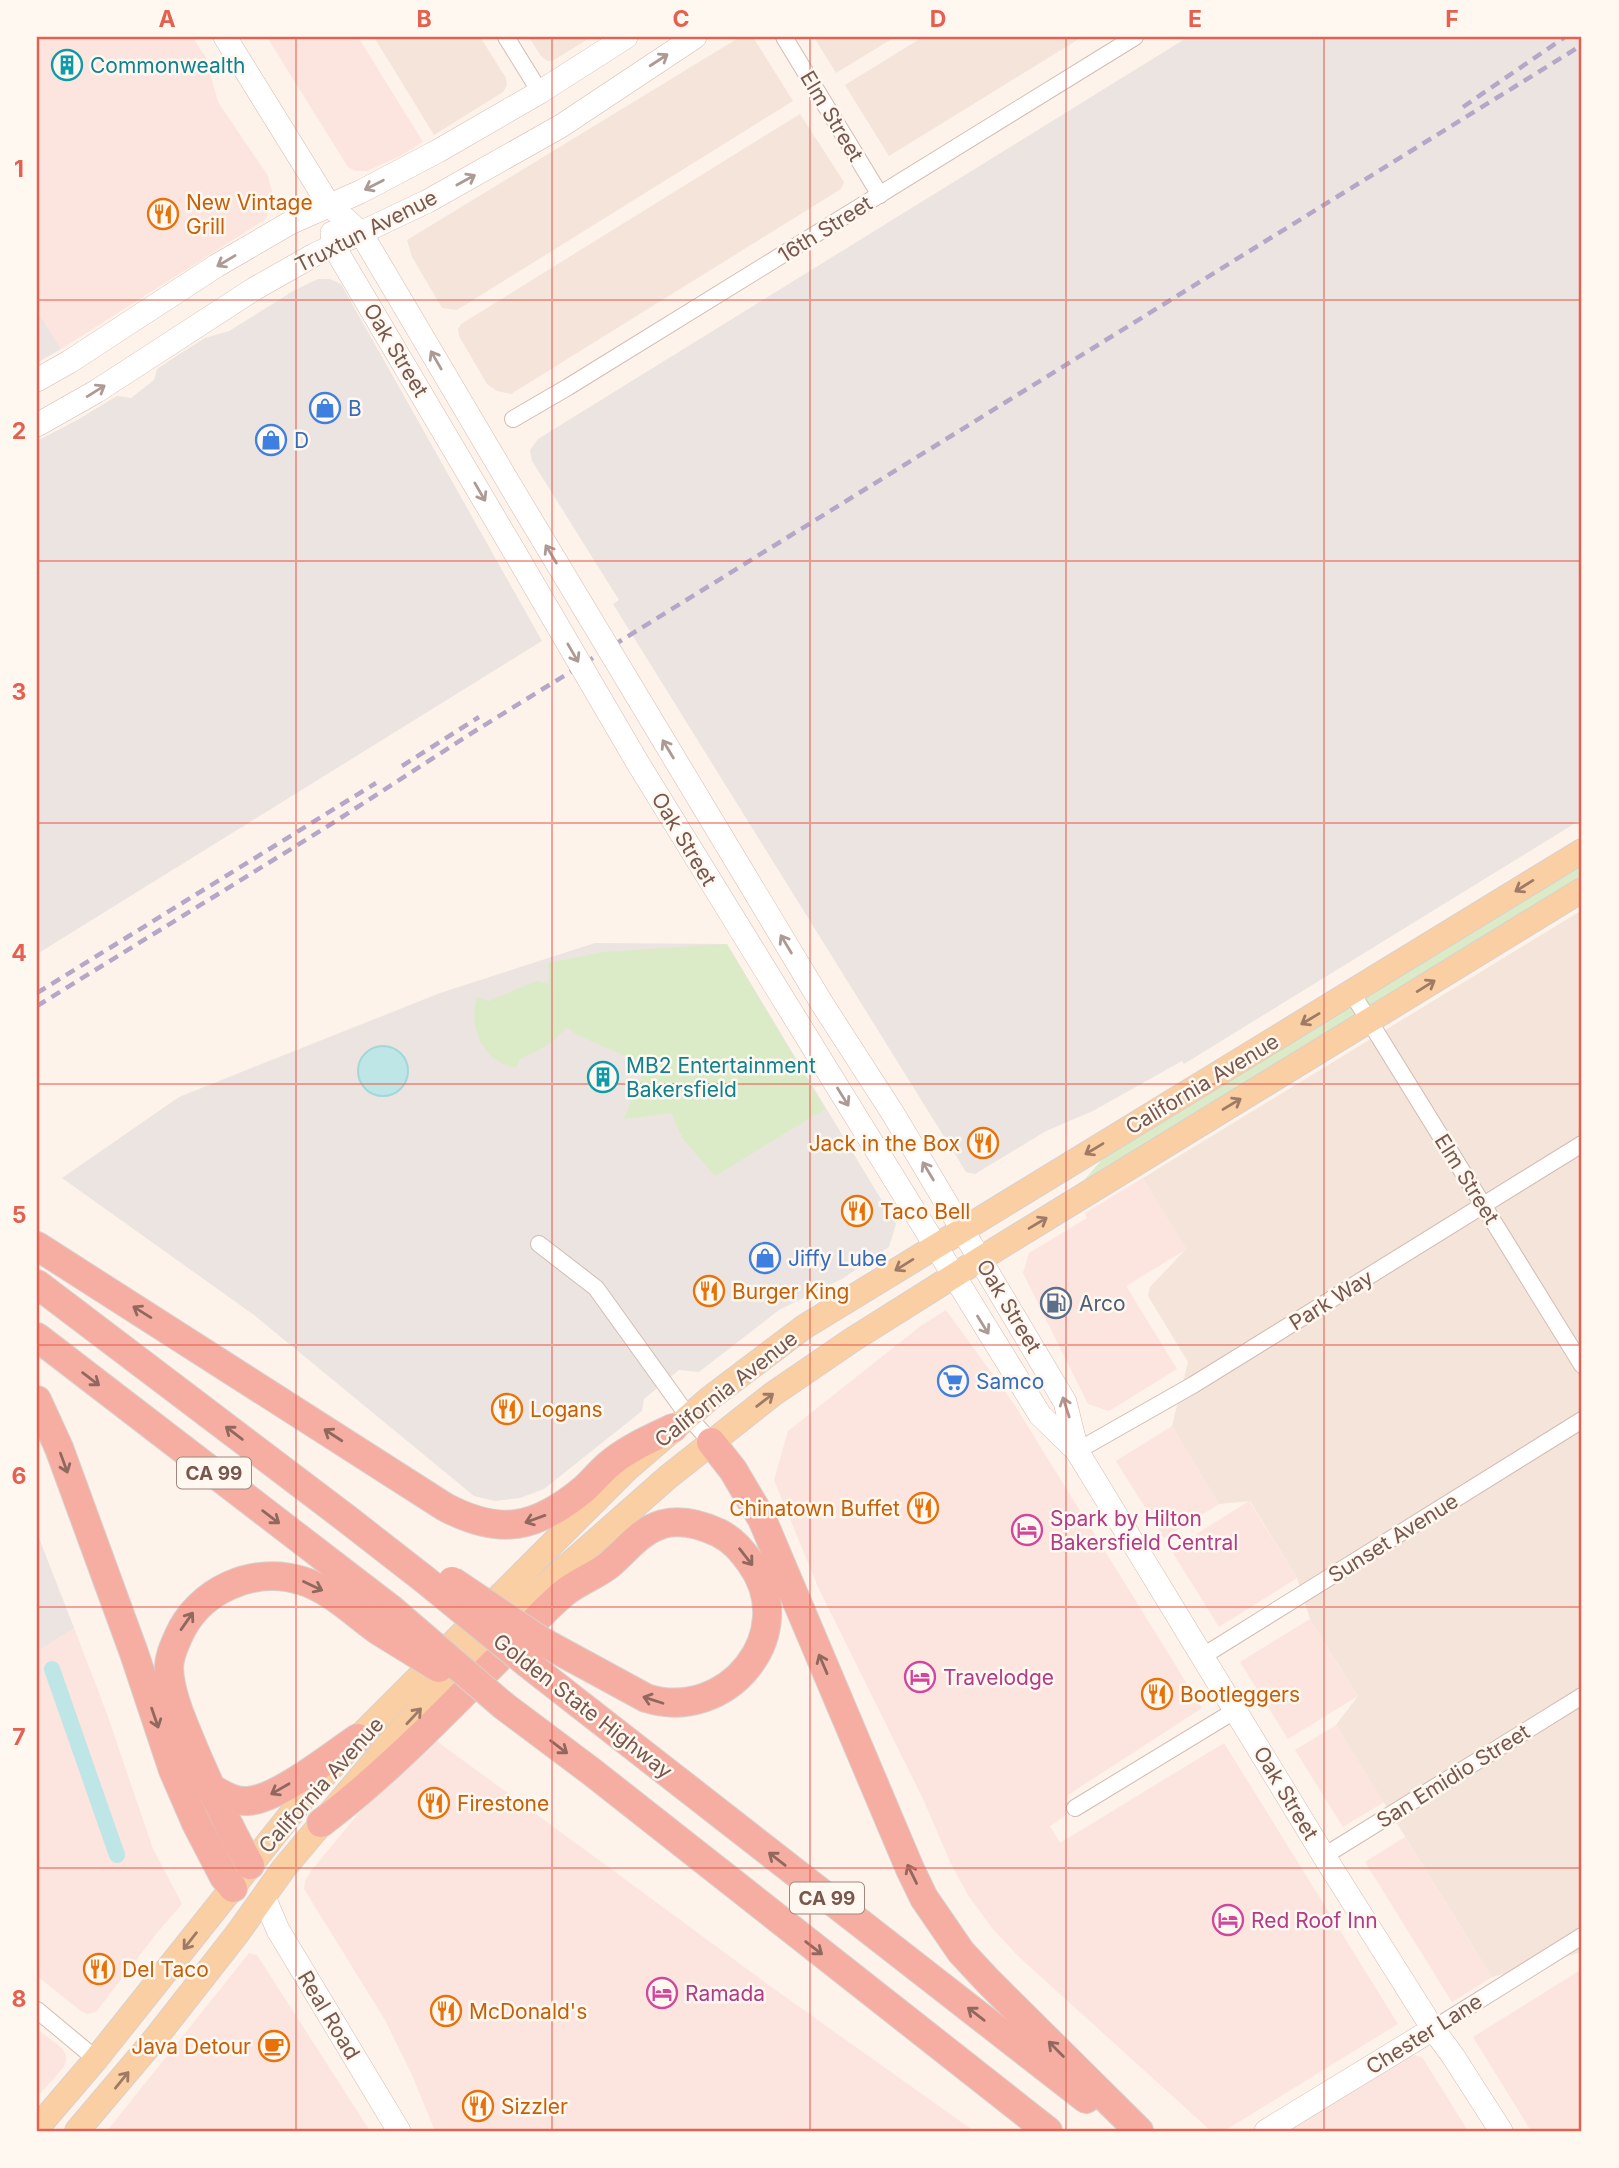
<svg xmlns="http://www.w3.org/2000/svg" width="1619" height="2168" font-family="Inter,sans-serif">
<style>
.residential{fill:#f4e4d9}
.commercial{fill:#fce4df}
.industrial{fill:#ece4e0}
.green{fill:#dbebc8}
.water{fill:#bee6e7;stroke:#a4d7d9;stroke-width:2}
.lines{fill:none;stroke-linecap:round;stroke-linejoin:round}
.canal{stroke:#bee6e7;stroke-width:16}
.street-casing{stroke:#d2bcb2;stroke-width:18}
.secondary-casing{stroke:#d5bbaf;stroke-width:24}
.primary-casing{stroke:#d9d0cd;stroke-width:26}
.highway-casing{stroke:#d9d0cd;stroke-width:30}
.street{stroke:#fff;stroke-width:16}
.secondary{stroke:#fff;stroke-width:23}
.primary{stroke:#facfa4;stroke-width:24}
.highway{stroke:#f6aea2;stroke-width:28}
.rail{stroke:#b5a7c8;stroke-width:4.5;stroke-dasharray:10 7;stroke-linecap:butt}
.secondary-bridge-casing{stroke:#d5bbaf;stroke-width:24;stroke-linecap:butt}
.highway-bridge-casing{stroke:#d9d0cd;stroke-width:30;stroke-linecap:butt}
.secondary-bridge{stroke:#fff;stroke-width:23}
.highway-bridge{stroke:#f6aea2;stroke-width:28}
.oneway{stroke:#ae9a94}
.oneway2{stroke:#9f7b67}
.oneway3{stroke:#91685e}
.grid{fill:none;stroke:#e56051;stroke-width:2;stroke-opacity:0.55}
.labels{text-anchor:middle;dominant-baseline:central;stroke-width:5;stroke-linejoin:round;paint-order:stroke}
.shield{fill:#fff8f1;stroke:#a0877e;stroke-width:2}
.shield-label{font-size:19px;font-weight:bold;fill:#78574d}
.culture-label{font-size:21px;fill:#0d838f;stroke:#fff8f1;text-anchor:start}
.street-label{font-size:21px;fill:#78574d;stroke:#fff8f1}
.food-label{font-size:21px;fill:#c56008;stroke:#fff8f1;text-anchor:start}
.shop-label{font-size:21px;fill:#366cbe;stroke:#fff8f1;text-anchor:start}
.service-label{font-size:21px;fill:#4e5e75;stroke:#fff8f1;text-anchor:start}
.hotel-label{font-size:21px;fill:#b23c85;stroke:#fff8f1;text-anchor:start}
.neatline{fill:none;stroke:#e56051;stroke-width:2.5}
.grid-label{font-size:23px;text-anchor:middle;font-weight:bold;fill:#e56051}
</style>
<rect width="100%" height="100%" fill="#fdf3eb"/>
<g class="residential">
<polygon points="374,37 480,37 506,78 507,85 503,92 434,135"/>
<polygon points="529,37 591,37 554,60 548,61 541,56"/>
<polygon points="740,37 753,37 793,101 457,310 442,308 412,257 407,240"/>
<polygon points="814,37 895,37 836,73"/>
<polygon points="923,37 1082,37 889,156 845,85"/>
<polygon points="800,114 844,182 841,189 511,394 497,391 487,384 459,336 458,329 461,324"/>
<polygon points="1582,910 1582,1952 1492,1977 1336,1725 1358,1696 1310,1619 1297,1578 1250,1501 1219,1504 1172,1426 1188,1362 1148,1296 1150,1287 1186,1249 1143,1178"/>
</g>
<g class="commercial">
<polygon points="37,37 193,37 206,58 218,102 268,176 273,195 266,219 61,349 37,311"/>
<polygon points="267,37 358,37 423,142 400,156 367,171 356,171 348,167"/>
<polygon points="1143,1178 1187,1249 1126,1286 1177,1369 1109,1411 1088,1404 1023,1273 1029,1253 1087,1218 1085,1213"/>
<polygon points="946,1310 1014,1404 1202,1708 1068,1795 1066,1815 1050,1826 1060,1843 1224,1743 1398,2024 1224,2131 1211,2131 1019,1957 992,1928 968,1895 951,1864 924,1801 818,1587 774,1480 788,1431 922,1325"/>
<polygon points="1172,1426 1219,1504 1164,1538 1116,1461"/>
<polygon points="1249,1501 1297,1578 1219,1627 1171,1550"/>
<polygon points="1310,1619 1358,1696 1288,1739 1240,1662"/>
<polygon points="74,1628 107,1714 153,1849 182,1904 156,1934 96,2012 87,2014 81,2011 37,1976 37,1650"/>
<polygon points="1336,1725 1384,1802 1343,1827 1295,1750"/>
<polygon points="434,1739 777,1991 974,2131 435,2131 412,2075 385,2020 304,1889 305,1881 311,1871 358,1814"/>
<polygon points="1405,1837 1492,1977 1452,2002 1365,1862"/>
<polygon points="249,1953 257,1955 370,2131 107,2131"/>
<polygon points="1582,1969 1582,2131 1531,2131 1473,2037"/>
<polygon points="37,2029 62,2048 66,2055 66,2061 63,2068 37,2097"/>
<polygon points="1414,2055 1422,2057 1468,2131 1289,2131"/>
</g>
<g class="industrial">
<polygon points="1188,37 1582,37 1582,819 1184,1064 1182,1061 1093,1111 1046,1131 975,1174 966,1172 613,604 619,600 532,461 530,450 538,439"/>
<polygon points="318,279 330,279 341,284 542,641 37,954 37,441 79,419 117,396 131,398 154,380 157,369 178,355 205,338 229,331 293,291"/>
<polygon points="37,311 61,349 37,363"/>
<polygon points="595,943 727,944 896,1224 889,1247 842,1279 779,1310 699,1372 679,1370 644,1399 642,1411 544,1489 520,1498 495,1501 474,1496 254,1315 62,1178 179,1097 440,993"/>
<polygon points="37,1533 74,1628 37,1651"/>
</g>
<g class="green">
<polygon points="1582,865 1582,875 1468,948 1080,1185 1105,1156"/>
<path d="M727,944L825,1109L715,1176L683,1139L671,1113L624,1119L646,1065L577,1035L566,1027C553,1045 539,1050 520,1059L516,1068C484,1063 467,1027 477,997L489,1001L531,983L537,981L549,984L548,963L603,952Z"/>
</g>
<circle class="water" cx="383" cy="1071" r="25"/>
<g class="lines">
<polyline class="canal" points="52,1669 117,1855"/>
<g class="street-casing">
<g id="street">
<polyline points="506,37 540,92"/>
<polyline points="784,37 880,195"/>
<polyline points="513,419 568,387 1135,37"/>
<polyline points="1352,993 1582,1365"/>
<polyline points="539,1244 596,1288 688,1416 711,1442"/>
<polyline points="1077,1451 1193,1385 1582,1144"/>
<polyline points="1203,1656 1582,1420"/>
<polyline points="1075,1808 1236,1710"/>
<polyline points="1324,1856 1582,1696"/>
<polyline points="37,2010 96,2059"/>
<polyline points="1433,2029 1582,1936"/>
</g>
</g>
<g class="secondary-casing">
<g id="secondary">
<polyline points="225,37 329,205 361,233 516,495"/>
<polyline points="332,233 333,245 514,551"/>
<polyline points="37,380 69,362 216,266 290,223 360,192 438,151 540,92 626,37"/>
<polyline points="37,425 97,391 254,289 314,255 428,201 561,126 695,37"/>
<polyline points="821,1002 892,1112 1065,1402 1077,1450"/>
<polyline points="795,1018 1040,1415 1077,1451 1324,1856 1433,2029 1453,2056 1501,2131"/>
<polyline points="264,1897 278,1930 399,2131"/>
<polyline points="1266,2131 1433,2029"/>
</g>
</g>
<g class="primary-casing">
<g id="primary">
<polyline points="37,2128 96,2059 303,1799 358,1738 626,1470 710,1398 804,1327 1582,851"/>
<polyline points="77,2131 154,2040 237,1934 284,1868 396,1735 459,1669 541,1589 668,1477 773,1394 852,1340 998,1248 1582,890"/>
</g>
</g>
<g class="highway-casing">
<g id="highway">
<path d="M37,1246L445,1507C500,1536 536,1529 584,1489C592,1482 599,1473 607,1466C626,1449 650,1439 673,1428"/>
<polyline points="37,1284 347,1519 424,1579"/>
<polyline points="37,1337 391,1609"/>
<polyline points="37,1400 59,1448 134,1653 173,1770 196,1823 224,1877 233,1888"/>
<polyline points="711,1442 733,1470 762,1519 910,1869 924,1898 961,1952 988,1981 1139,2131"/>
<polyline points="528,1664 1086,2099"/>
<polyline points="504,1706 592,1772 1048,2131"/>
<path d="M211,1788C222,1794 233,1802 247,1801C277,1800 331,1756 358,1738"/>
<path d="M321,1823C386,1774 442,1715 500,1657C521,1636 541,1612 564,1593C577,1582 595,1576 609,1565C627,1550 639,1531 663,1524C683,1519 702,1525 719,1533C733,1540 741,1550 750,1562C802,1633 727,1724 646,1698L543,1642"/>
<path d="M250,1865C229,1828 211,1789 194,1749C184,1725 170,1695 169,1668C169,1657 174,1646 178,1637C198,1590 254,1565 303,1581C331,1590 355,1614 379,1631"/>
</g>
</g>
<use href="#street" class="street"/>
<use href="#secondary" class="secondary"/>
<use href="#primary" class="primary"/>
<use href="#highway" class="highway"/>
<g class="rail">
<polyline points="1463,107 1565,37"/>
<polyline points="402,766 479,717"/>
<polyline points="37,993 376,783"/>
<polyline points="37,1006 325,828 475,731 1582,45"/>
</g>
<g class="secondary-bridge-casing">
<g id="secondary-bridge">
<polyline points="516,495 821,1002"/>
<polyline points="514,551 639,765 795,1018"/>
</g>
</g>
<g class="highway-bridge-casing">
<g id="highway-bridge">
<polyline points="424,1579 528,1664"/>
<polyline points="452,1581 543,1642"/>
<polyline points="391,1609 504,1706"/>
<polyline points="379,1631 439,1668"/>
</g>
</g>
<use href="#secondary-bridge" class="secondary-bridge"/>
<use href="#highway-bridge" class="highway-bridge"/>
</g>
<defs><path id="oneway-shaft" d="M-6 0H5M1.5-3L5.5 0L1.5 3" fill="none" stroke-width="1.6" stroke-linecap="round" stroke-linejoin="round" transform="scale(1.75)"/></defs>
<g class="oneway">
<use href="#oneway-shaft" transform="translate(659 60) rotate(-33)"/>
<use href="#oneway-shaft" transform="translate(466 180) rotate(-29)"/>
<use href="#oneway-shaft" transform="translate(374 185) rotate(153)"/>
<use href="#oneway-shaft" transform="translate(226 261) rotate(149)"/>
<use href="#oneway-shaft" transform="translate(436 360) rotate(-120)"/>
<use href="#oneway-shaft" transform="translate(96 391) rotate(-32)"/>
<use href="#oneway-shaft" transform="translate(480 492) rotate(60)"/>
<use href="#oneway-shaft" transform="translate(551 554) rotate(-121)"/>
<use href="#oneway-shaft" transform="translate(573 653) rotate(60)"/>
<use href="#oneway-shaft" transform="translate(668 749) rotate(-121)"/>
<use href="#oneway-shaft" transform="translate(786 944) rotate(-121)"/>
<use href="#oneway-shaft" transform="translate(843 1097) rotate(58)"/>
<use href="#oneway-shaft" transform="translate(928 1171) rotate(-121)"/>
<use href="#oneway-shaft" transform="translate(983 1325) rotate(58)"/>
<use href="#oneway-shaft" transform="translate(1066 1407) rotate(-108)"/>
</g>
<g class="oneway2">
<use href="#oneway-shaft" transform="translate(1524 886) rotate(148)"/>
<use href="#oneway-shaft" transform="translate(1426 986) rotate(-32)"/>
<use href="#oneway-shaft" transform="translate(1310 1019) rotate(149)"/>
<use href="#oneway-shaft" transform="translate(1232 1104) rotate(-31)"/>
<use href="#oneway-shaft" transform="translate(1094 1149) rotate(149)"/>
<use href="#oneway-shaft" transform="translate(1038 1223) rotate(-31)"/>
<use href="#oneway-shaft" transform="translate(904 1265) rotate(148)"/>
<use href="#oneway-shaft" transform="translate(765 1400) rotate(-38)"/>
<use href="#oneway-shaft" transform="translate(414 1716) rotate(-47)"/>
<use href="#oneway-shaft" transform="translate(190 1941) rotate(128)"/>
<use href="#oneway-shaft" transform="translate(122 2080) rotate(-51)"/>
</g>
<g class="oneway3">
<use href="#oneway-shaft" transform="translate(142 1312) rotate(-148)"/>
<use href="#oneway-shaft" transform="translate(91 1379) rotate(37)"/>
<use href="#oneway-shaft" transform="translate(234 1433) rotate(-143)"/>
<use href="#oneway-shaft" transform="translate(333 1435) rotate(-147)"/>
<use href="#oneway-shaft" transform="translate(64 1463) rotate(70)"/>
<use href="#oneway-shaft" transform="translate(271 1517) rotate(37)"/>
<use href="#oneway-shaft" transform="translate(535 1519) rotate(160)"/>
<use href="#oneway-shaft" transform="translate(746 1557) rotate(52)"/>
<use href="#oneway-shaft" transform="translate(313 1586) rotate(25)"/>
<use href="#oneway-shaft" transform="translate(187 1621) rotate(-55)"/>
<use href="#oneway-shaft" transform="translate(823 1664) rotate(-113)"/>
<use href="#oneway-shaft" transform="translate(653 1700) rotate(-162)"/>
<use href="#oneway-shaft" transform="translate(155 1718) rotate(71)"/>
<use href="#oneway-shaft" transform="translate(559 1747) rotate(37)"/>
<use href="#oneway-shaft" transform="translate(280 1789) rotate(150)"/>
<use href="#oneway-shaft" transform="translate(777 1859) rotate(-142)"/>
<use href="#oneway-shaft" transform="translate(912 1874) rotate(-116)"/>
<use href="#oneway-shaft" transform="translate(814 1948) rotate(38)"/>
<use href="#oneway-shaft" transform="translate(976 2014) rotate(-142)"/>
<use href="#oneway-shaft" transform="translate(1056 2049) rotate(-135)"/>
</g>
<path class="grid" d="M296,37V2131M552,37V2131M810,37V2131M1066,37V2131M1324,37V2131M37,300H1582M37,561H1582M37,823H1582M37,1084H1582M37,1345H1582M37,1607H1582M37,1868H1582"/>
<defs>
<g id="building-ring" transform="scale(1.575)"><circle r="9.5" fill="#fff8f1" stroke="#0f9aa8" stroke-width="1.5"/><path d="M-4-6H4V6H1V3H-1V6H-4ZM-2.5-4.3h1.7v1.8h-1.7ZM.8-4.3h1.7v1.8H.8ZM-2.5-1h1.7V.8h-1.7ZM.8-1h1.7V.8H.8Z" fill="#0f9aa8"/></g>
<g id="restaurant-ring" transform="scale(1.575)"><circle r="9.5" fill="#fff8f1" stroke="#e8710a" stroke-width="1.5"/><path d="M-5-6h1v4h1v-4h1v4h1v-4h1v5L-1.5 .5V6h-2V.5L-5-1ZM5-6V6H3V1.5H1.5Q1.5-4 5-6Z" fill="#e8710a"/></g>
<g id="shop-ring" transform="scale(1.575)"><circle r="9.5" fill="#fff8f1" stroke="#3f7fe0" stroke-width="1.5"/><path d="M-5-2.5h2.3a2.7 3.5 0 0 1 5.4 0H5L5.5 6h-11ZM-1.5-2.5h3a1.5 2.3 0 0 0-3 0Z" fill="#3f7fe0"/></g>
<g id="fuel-ring" transform="scale(1.575)"><circle r="9.5" fill="#fff8f1" stroke="#5c6f8a" stroke-width="1.5"/><path d="M-5.5-6h7V0h2V4h1.3V-2.5L3-4.5l.8-.8L6-3V5H2.5V1h-1V6h-7ZM-4.2-4.7v3.2H.2V-4.7Z" fill="#5c6f8a"/></g>
<g id="supermarket-ring" transform="scale(1.575)"><circle r="9.5" fill="#fff8f1" stroke="#3f7fe0" stroke-width="1.5"/><path d="M-6-5.5h2.5l.6 2H6L4.5 2H-2.5L-4.4-4H-6ZM-1.5 3.2a1.3 1.3 0 1 0 .1 0ZM3 3.2a1.3 1.3 0 1 0 .1 0Z" fill="#3f7fe0"/></g>
<g id="hotel-ring" transform="scale(1.575)"><circle r="9.5" fill="#fff8f1" stroke="#d1479c" stroke-width="1.5"/><path d="M-6-4.5h1.5V1H6V5H4.5V3h-9V5H-6ZM-4 0a1.8 1.8 0 1 1 3.6 0ZM.5 0V-2.5h3Q6-2.5 6 0Z" fill="#d1479c"/></g>
<g id="cafe-ring" transform="scale(1.575)"><circle r="9.5" fill="#fff8f1" stroke="#e8710a" stroke-width="1.5"/><path d="M-5.5-4.5H6V0H3Q3 3.5 0 3.5H-2.5Q-5.5 3.5-5.5 0ZM3-3.2v2h1.7v-2ZM-6 4.5H4V6H-6Z" fill="#e8710a"/></g>
</defs>
<g fill-rule="evenodd">
<use href="#building-ring" x="67" y="65"/>
<use href="#restaurant-ring" x="163" y="214"/>
<use href="#shop-ring" x="325" y="408"/>
<use href="#shop-ring" x="271" y="440"/>
<use href="#building-ring" x="603" y="1077"/>
<use href="#restaurant-ring" x="983" y="1143"/>
<use href="#restaurant-ring" x="857" y="1211"/>
<use href="#shop-ring" x="765" y="1258"/>
<use href="#restaurant-ring" x="709" y="1291"/>
<use href="#fuel-ring" x="1056" y="1303"/>
<use href="#supermarket-ring" x="953" y="1381"/>
<use href="#restaurant-ring" x="507" y="1409"/>
<use href="#restaurant-ring" x="923" y="1508"/>
<use href="#hotel-ring" x="1027" y="1530"/>
<use href="#hotel-ring" x="920" y="1677"/>
<use href="#restaurant-ring" x="1157" y="1694"/>
<use href="#restaurant-ring" x="434" y="1803"/>
<use href="#hotel-ring" x="1228" y="1920"/>
<use href="#restaurant-ring" x="99" y="1969"/>
<use href="#hotel-ring" x="662" y="1993"/>
<use href="#restaurant-ring" x="446" y="2011"/>
<use href="#cafe-ring" x="274" y="2046"/>
<use href="#restaurant-ring" x="478" y="2106"/>
</g>
<g class="labels">
<g class="shield">
<rect x="177" y="1457.5" width="74" height="31" rx="5"/>
<rect x="790" y="1882.5" width="74" height="31" rx="5"/>
</g>
<g class="shield-label">
<text x="214" y="1473">CA 99</text>
<text x="827" y="1898">CA 99</text>
</g>
<g class="culture-label">
<text x="90" y="65">Commonwealth</text>
<text x="626" y="1065">MB2 Entertainment<tspan x="626" dy="24">Bakersfield</tspan></text>
</g>
<g class="street-label">
<text transform="translate(832 116) rotate(59)">Elm Street</text>
<text transform="translate(825 229) rotate(-32)">16th Street</text>
<text transform="translate(366 231) rotate(-27)">Truxtun Avenue</text>
<text transform="translate(396 350) rotate(59)">Oak Street</text>
<text transform="translate(684 839) rotate(59)">Oak Street</text>
<text transform="translate(1202 1084) rotate(-31)">California Avenue</text>
<text transform="translate(1467 1179) rotate(58)">Elm Street</text>
<text transform="translate(1331 1300) rotate(-32)">Park Way</text>
<text transform="translate(1009 1306) rotate(59)">Oak Street</text>
<text transform="translate(726 1389) rotate(-38)">California Avenue</text>
<text transform="translate(1393 1538) rotate(-32)">Sunset Avenue</text>
<text transform="translate(583 1706) rotate(38)">Golden State Highway</text>
<text transform="translate(1453 1776) rotate(-32)">San Emidio Street</text>
<text transform="translate(321 1785) rotate(-48)">California Avenue</text>
<text transform="translate(1286 1793) rotate(59)">Oak Street</text>
<text transform="translate(329 2015) rotate(59)">Real Road</text>
<text transform="translate(1424 2034) rotate(-32)">Chester Lane</text>
</g>
<g class="food-label">
<text x="186" y="202">New Vintage<tspan x="186" dy="24">Grill</tspan></text>
<text x="960" y="1143" text-anchor="end">Jack in the Box</text>
<text x="880" y="1211">Taco Bell</text>
<text x="732" y="1291">Burger King</text>
<text x="530" y="1409">Logans</text>
<text x="900" y="1508" text-anchor="end">Chinatown Buffet</text>
<text x="1180" y="1694">Bootleggers</text>
<text x="457" y="1803">Firestone</text>
<text x="122" y="1969">Del Taco</text>
<text x="469" y="2011">McDonald's</text>
<text x="251" y="2046" text-anchor="end">Java Detour</text>
<text x="501" y="2106">Sizzler</text>
</g>
<g class="shop-label">
<text x="348" y="408">B</text>
<text x="294" y="440">D</text>
<text x="788" y="1258">Jiffy Lube</text>
<text x="976" y="1381">Samco</text>
</g>
<g class="service-label">
<text x="1079" y="1303">Arco</text>
</g>
<g class="hotel-label">
<text x="1050" y="1518">Spark by Hilton<tspan x="1050" dy="24">Bakersfield Central</tspan></text>
<text x="943" y="1677">Travelodge</text>
<text x="1251" y="1920">Red Roof Inn</text>
<text x="685" y="1993">Ramada</text>
</g>
</g>
<rect width="1619" height="2168" fill="none" stroke="#fff8f1" stroke-width="77"/>
<rect x="38" y="38" width="1542" height="2092" class="neatline"/>
<g class="grid-label">
<text x="167" y="27">A</text>
<text x="424" y="27">B</text>
<text x="681" y="27">C</text>
<text x="938" y="27">D</text>
<text x="1195" y="27">E</text>
<text x="1452" y="27">F</text>
<text x="19" y="177">1</text>
<text x="19" y="439">2</text>
<text x="19" y="700">3</text>
<text x="19" y="961">4</text>
<text x="19" y="1223">5</text>
<text x="19" y="1484">6</text>
<text x="19" y="1745">7</text>
<text x="19" y="2007">8</text>
</g>
</svg>
